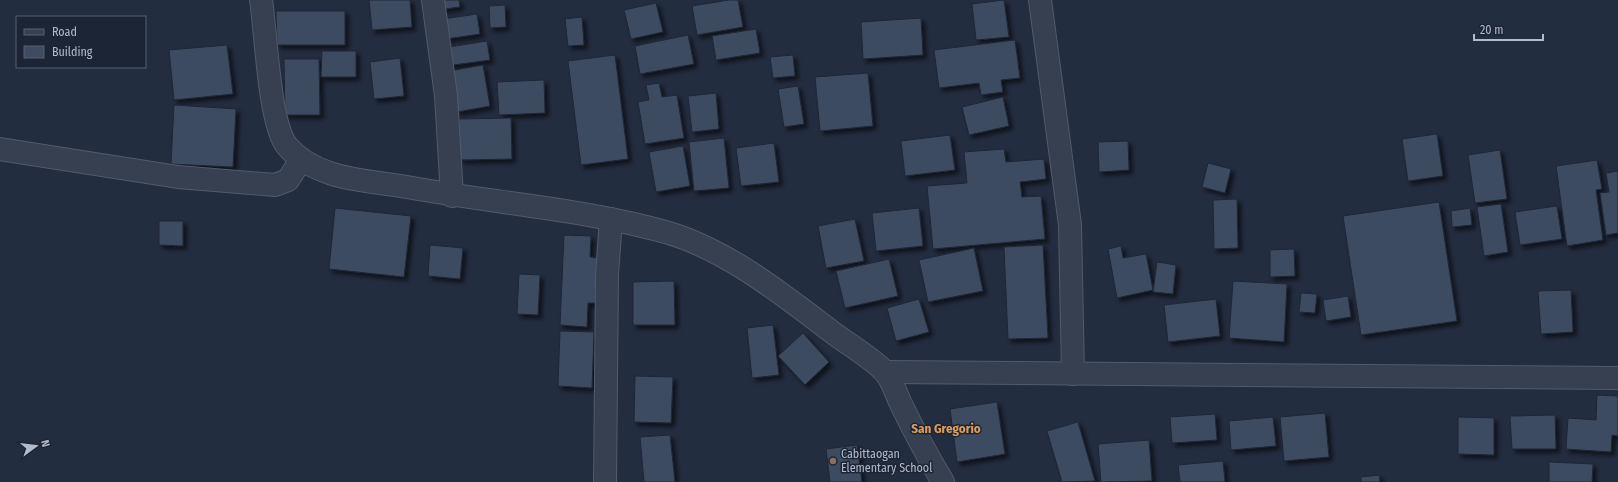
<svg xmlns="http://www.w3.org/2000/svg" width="1618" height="482" font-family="'Fira Sans Condensed',sans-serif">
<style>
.building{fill:#3e4b60;stroke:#1e2737;filter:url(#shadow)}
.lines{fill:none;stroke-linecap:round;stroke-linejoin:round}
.minor-casing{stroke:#525b6b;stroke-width:24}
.tertiary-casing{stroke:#525b6b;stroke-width:24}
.minor{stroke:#374050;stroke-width:22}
.tertiary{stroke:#374050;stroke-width:22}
.education-dot{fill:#8d6e63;stroke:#1c2535;stroke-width:1.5}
.labels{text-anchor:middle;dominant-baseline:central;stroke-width:3;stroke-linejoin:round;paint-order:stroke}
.poi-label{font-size:12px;fill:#b3bbcb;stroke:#1c2535;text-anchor:start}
.neighbourhood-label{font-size:13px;font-weight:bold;fill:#dd9d5c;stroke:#1c2535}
</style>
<defs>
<filter id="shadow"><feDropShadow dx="3.5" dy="3.5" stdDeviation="2" flood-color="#0009"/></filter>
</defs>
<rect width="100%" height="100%" fill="#232d40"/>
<g class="building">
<polygon points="369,0 410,0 412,27 372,30"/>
<polygon points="436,0 459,0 460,7 437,10"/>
<polygon points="729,0 738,0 743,27 697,35 692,6"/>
<polygon points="1004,0 1009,37 976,40 972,4"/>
<polygon points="656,3 663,32 631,39 624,10"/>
<polygon points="505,5 506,27 490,28 489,6"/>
<polygon points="276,11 345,11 345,45 277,45"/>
<polygon points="477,14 480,34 446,39 443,19"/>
<polygon points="582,17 584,45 568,46 565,19"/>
<polygon points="921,18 923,55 863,59 861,22"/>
<polygon points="756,29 760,53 716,60 712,36"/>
<polygon points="688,35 694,64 640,74 635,46"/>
<polygon points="1015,40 1020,78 1001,80 1003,92 981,95 979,83 939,88 934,50"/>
<polygon points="487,41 490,60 446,66 443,48"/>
<polygon points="227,45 233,94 174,100 169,50"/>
<polygon points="322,51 356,51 356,77 321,77"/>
<polygon points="615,55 628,159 581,165 568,61"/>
<polygon points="793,55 795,76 773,78 770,57"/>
<polygon points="400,58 404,96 374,99 370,62"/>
<polygon points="284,59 319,59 320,115 285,115"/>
<polygon points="483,65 490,106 457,112 450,71"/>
<polygon points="868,73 873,126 820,131 815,77"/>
<polygon points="544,80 545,113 499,115 497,82"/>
<polygon points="659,83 662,97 677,95 684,138 645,144 638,102 649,100 646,85"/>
<polygon points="798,86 804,124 784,127 778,89"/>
<polygon points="716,93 719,129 692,132 688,96"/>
<polygon points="1003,97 1009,126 969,135 962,107"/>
<polygon points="174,105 236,109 233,167 171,164"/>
<polygon points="511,118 512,159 460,160 459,119"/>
<polygon points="1437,134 1443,176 1408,181 1402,139"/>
<polygon points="950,135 955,170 905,176 901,141"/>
<polygon points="724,138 729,188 694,191 689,142"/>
<polygon points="1128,141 1129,170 1099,172 1098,142"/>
<polygon points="774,143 779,182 741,186 736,148"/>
<polygon points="683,146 690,186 656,192 649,152"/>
<polygon points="1004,149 1006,162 1044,159 1046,179 1020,182 1022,197 1041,196 1045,239 933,249 927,186 967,183 964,152"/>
<polygon points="1500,150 1507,199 1475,203 1468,155"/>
<polygon points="1597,160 1602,189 1596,190 1603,240 1567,246 1556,166"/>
<polygon points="1208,163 1231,169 1225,193 1202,187"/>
<polygon points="1618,171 1618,233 1606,235 1600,193 1609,192 1606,173"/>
<polygon points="1237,199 1238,248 1214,249 1213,200"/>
<polygon points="1439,202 1457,321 1361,335 1343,216"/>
<polygon points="1501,204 1508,252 1484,256 1477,207"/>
<polygon points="1557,206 1562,239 1520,245 1515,212"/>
<polygon points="335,208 411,216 404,277 329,269"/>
<polygon points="919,208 923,246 876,251 872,213"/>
<polygon points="1470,208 1472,225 1452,227 1451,211"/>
<polygon points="855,219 864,261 826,268 818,226"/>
<polygon points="159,221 183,221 183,246 159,245"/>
<polygon points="564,235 591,236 590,257 599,258 597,303 588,303 587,327 560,325"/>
<polygon points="430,245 463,248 460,279 428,276"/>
<polygon points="1043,245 1048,338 1008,339 1004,247"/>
<polygon points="1121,246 1123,258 1146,254 1153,290 1117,298 1108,249"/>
<polygon points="974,248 983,291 928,302 919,260"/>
<polygon points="1294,249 1295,276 1270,277 1270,250"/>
<polygon points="889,259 898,296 845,308 836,271"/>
<polygon points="1157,262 1176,265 1173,294 1153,292"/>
<polygon points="519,274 540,275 538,315 517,314"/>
<polygon points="674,281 675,325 633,325 633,282"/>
<polygon points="1233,281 1287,284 1284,342 1229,338"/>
<polygon points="1571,290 1573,332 1541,334 1538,291"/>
<polygon points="1301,293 1317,294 1315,313 1299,312"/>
<polygon points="1348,296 1351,317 1326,321 1323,300"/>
<polygon points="919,299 929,332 896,341 887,308"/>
<polygon points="1216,299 1220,336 1168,342 1164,305"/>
<polygon points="773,325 779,375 752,378 747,328"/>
<polygon points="560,331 594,332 592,388 558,386"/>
<polygon points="803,333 829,362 805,385 778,356"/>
<polygon points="635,376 673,377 671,423 634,422"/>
<polygon points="1597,395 1618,396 1618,436 1612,435 1611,452 1566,449 1568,418 1596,420"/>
<polygon points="997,402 1005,454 957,462 950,409"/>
<polygon points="1325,413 1329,457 1284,461 1280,417"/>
<polygon points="1215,414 1217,440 1172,443 1170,417"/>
<polygon points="1555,415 1556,449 1512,449 1510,416"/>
<polygon points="1273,417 1276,446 1231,450 1229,421"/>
<polygon points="1458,417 1494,418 1494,455 1458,454"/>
<polygon points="1078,422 1095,481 1062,482 1047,431"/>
<polygon points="670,435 675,482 644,482 640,437"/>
<polygon points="1149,440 1152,481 1101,482 1098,444"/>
<polygon points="857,445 862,482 830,482 826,449"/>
<polygon points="1223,461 1225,482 1180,482 1178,465"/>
<polygon points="1549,462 1593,464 1592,482 1549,482"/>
<polygon points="1379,475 1380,482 1361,482 1361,477"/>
</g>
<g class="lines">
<g class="minor-casing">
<g id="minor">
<polyline points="433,0 446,96 452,196"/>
<polyline points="1040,0 1070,225 1073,374"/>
<polyline points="0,149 178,177 275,185 288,180 301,160"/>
<polyline points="605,482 607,275 611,219"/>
</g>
</g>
<g class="tertiary-casing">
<g id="tertiary">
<path d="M261,0C266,32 269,124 287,146C316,180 366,180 407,187C493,203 585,209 669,233C729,251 786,297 836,335C851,346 870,357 884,371C892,379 896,394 901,404C914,431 928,457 943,482"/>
<polyline points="886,372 1618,378"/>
</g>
</g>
<use href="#minor" class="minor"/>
<use href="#tertiary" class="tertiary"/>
</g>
<circle class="education-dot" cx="833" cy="461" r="4"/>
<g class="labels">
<g class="poi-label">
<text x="841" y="454">Cabittaogan<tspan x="841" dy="14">Elementary School</tspan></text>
</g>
<g class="neighbourhood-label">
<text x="946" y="428">San Gregorio</text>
</g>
</g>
<rect x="16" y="16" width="130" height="52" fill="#1c2535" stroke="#586171"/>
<rect x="24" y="29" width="20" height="6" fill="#374050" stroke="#586171"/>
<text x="52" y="36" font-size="12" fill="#b3bbcb">Road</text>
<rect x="24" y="46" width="20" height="12" fill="#3e4b60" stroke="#586171"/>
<text x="52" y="56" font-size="12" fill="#b3bbcb">Building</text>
<g transform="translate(36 446) rotate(75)" stroke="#1c2535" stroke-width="3" paint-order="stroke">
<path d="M0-3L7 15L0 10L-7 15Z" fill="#b3bbcb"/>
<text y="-6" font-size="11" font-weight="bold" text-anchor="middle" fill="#b3bbcb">N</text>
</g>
<path d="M1474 34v6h69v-6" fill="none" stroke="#b3bbcb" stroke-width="2"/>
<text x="1480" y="34" font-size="12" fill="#b3bbcb" stroke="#1c2535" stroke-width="3" paint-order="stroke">20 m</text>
</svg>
